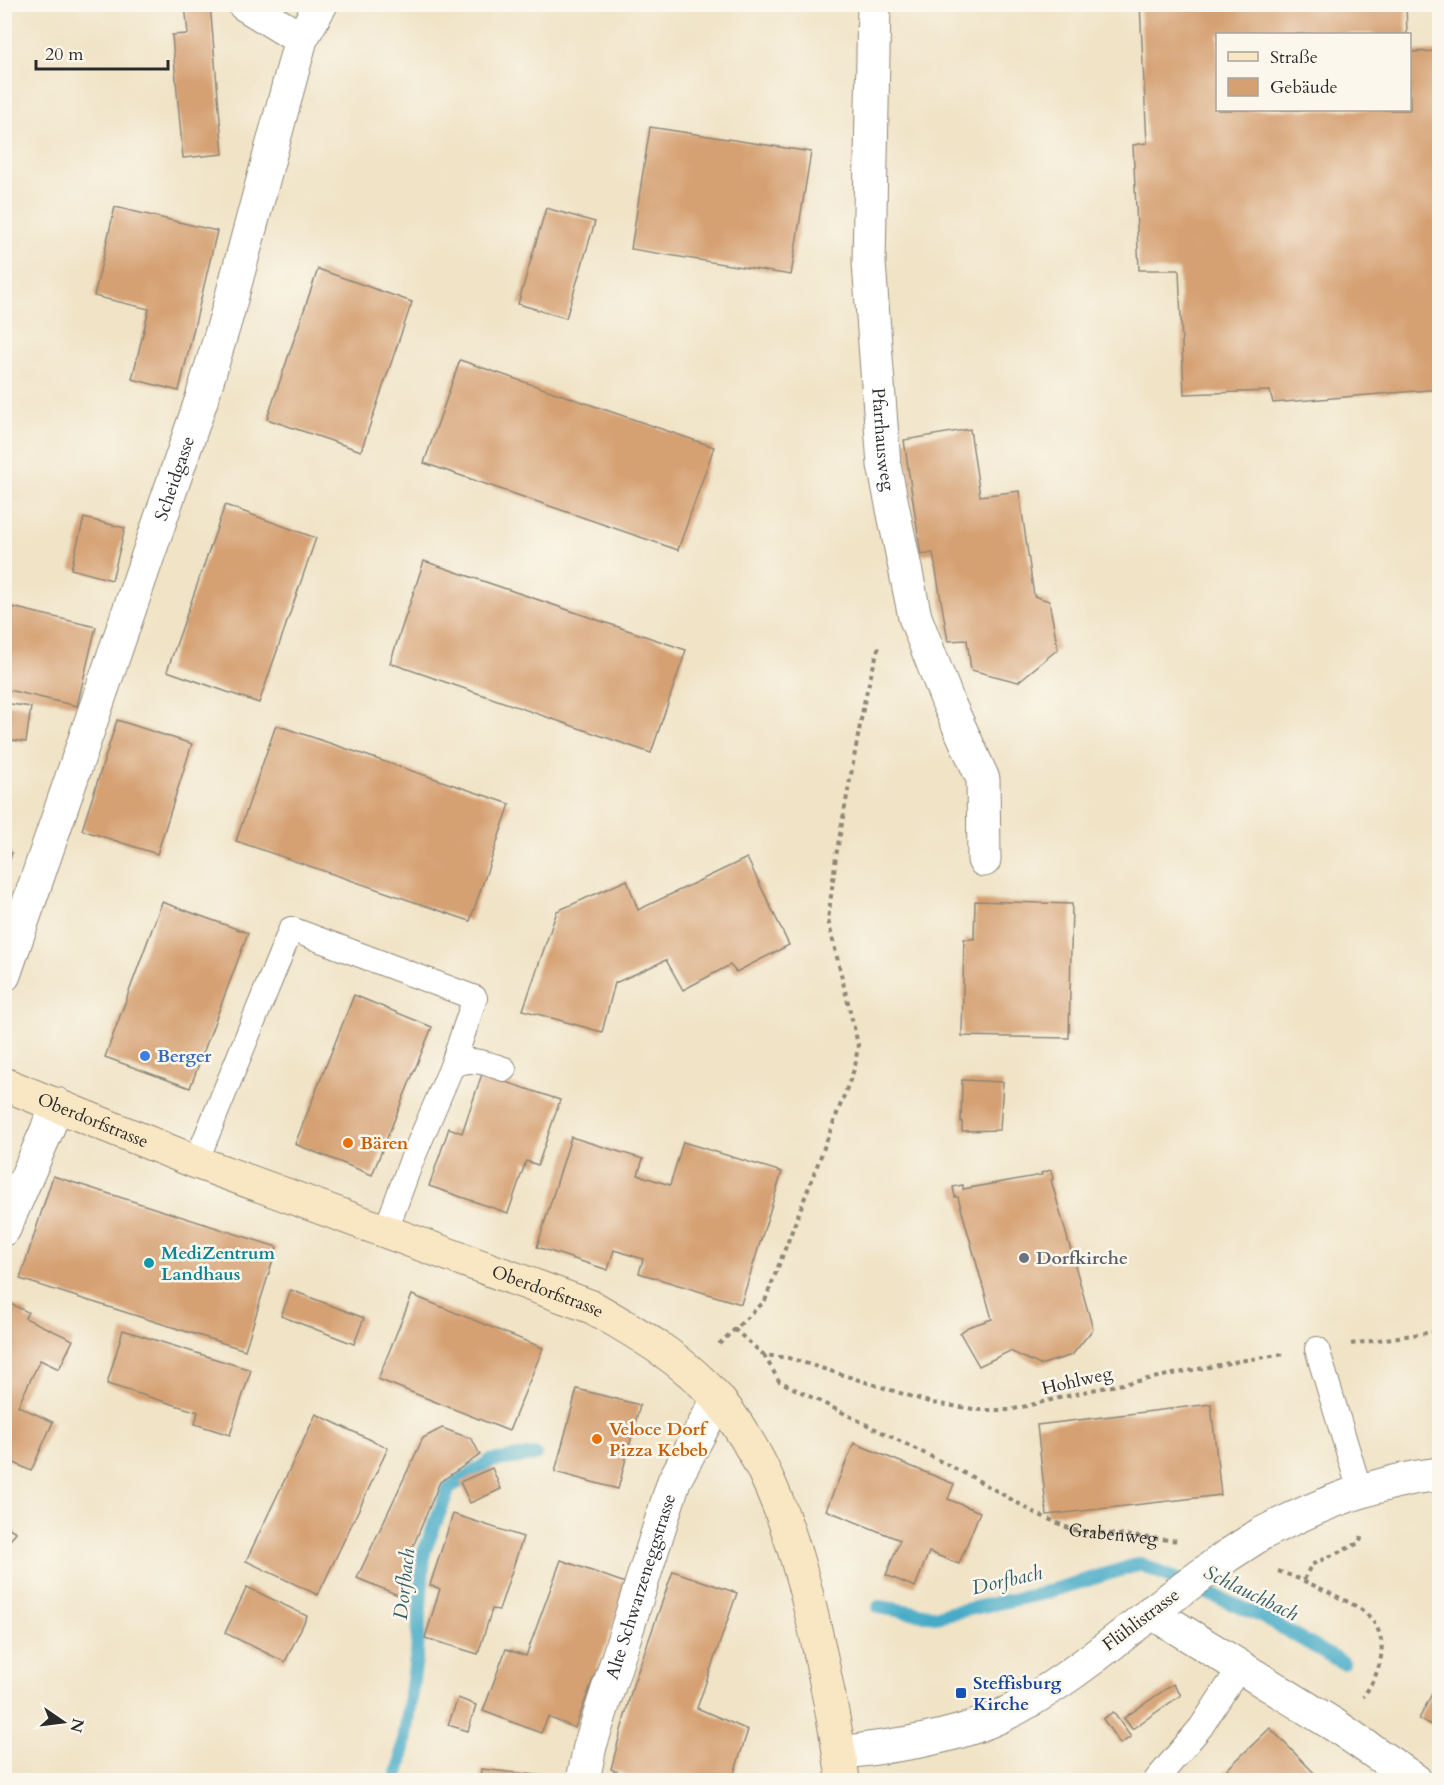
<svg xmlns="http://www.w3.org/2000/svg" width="1444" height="1785" font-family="Cardo,serif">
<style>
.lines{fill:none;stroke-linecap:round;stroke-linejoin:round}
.stream{stroke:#47abc7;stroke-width:14}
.building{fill:#d5a072}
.service-casing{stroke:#8e8778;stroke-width:26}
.minor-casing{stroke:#8e8778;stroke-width:35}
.tertiary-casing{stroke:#8e8778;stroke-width:35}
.secondary-casing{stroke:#8e8778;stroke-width:35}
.path{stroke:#8e8778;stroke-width:4;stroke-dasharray:4.5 4.5;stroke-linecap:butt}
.service{stroke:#fff;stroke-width:24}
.minor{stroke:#fff;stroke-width:33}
.tertiary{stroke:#fff;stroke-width:33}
.secondary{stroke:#f9e7c3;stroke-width:33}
.tertiary-bridge-casing{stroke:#8e8778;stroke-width:35;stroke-linecap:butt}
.tertiary-bridge{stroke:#fff;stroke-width:33}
.shop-dot{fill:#3f7fe0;stroke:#fbf7ec;stroke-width:2}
.food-dot{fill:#e8710a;stroke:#fbf7ec;stroke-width:2}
.worship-dot{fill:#6b7280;stroke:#fbf7ec;stroke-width:2}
.culture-dot{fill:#0f9aa8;stroke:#fbf7ec;stroke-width:2}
.transit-dot{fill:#1a4fb4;stroke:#fbf7ec;stroke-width:2}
.labels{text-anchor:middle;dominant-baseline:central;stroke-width:5;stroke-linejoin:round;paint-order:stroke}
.street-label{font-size:18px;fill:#2b2b2b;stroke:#fbf7ec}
.shop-label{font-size:18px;font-weight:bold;fill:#366cbe;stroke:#fbf7ec;text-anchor:start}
.food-label{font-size:18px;font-weight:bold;fill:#c56008;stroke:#fbf7ec;text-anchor:start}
.culture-label{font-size:18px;font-weight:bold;fill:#0d838f;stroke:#fbf7ec;text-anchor:start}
.worship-label{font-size:18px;font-weight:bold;fill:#5b616d;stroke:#fbf7ec;text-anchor:start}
.transit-label{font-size:18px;font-weight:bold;fill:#164399;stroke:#fbf7ec;text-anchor:start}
.water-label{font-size:20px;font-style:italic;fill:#365e69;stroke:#fbf7ec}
</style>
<rect width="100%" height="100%" fill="#fbf7ec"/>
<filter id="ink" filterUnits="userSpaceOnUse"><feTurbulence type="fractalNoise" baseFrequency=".0167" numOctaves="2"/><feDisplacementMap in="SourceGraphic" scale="12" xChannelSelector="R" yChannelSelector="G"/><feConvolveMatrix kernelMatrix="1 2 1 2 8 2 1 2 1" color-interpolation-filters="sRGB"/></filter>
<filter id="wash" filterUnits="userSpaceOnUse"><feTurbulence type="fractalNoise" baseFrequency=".008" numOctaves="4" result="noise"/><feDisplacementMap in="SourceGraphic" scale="24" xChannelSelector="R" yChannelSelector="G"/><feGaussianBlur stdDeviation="1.35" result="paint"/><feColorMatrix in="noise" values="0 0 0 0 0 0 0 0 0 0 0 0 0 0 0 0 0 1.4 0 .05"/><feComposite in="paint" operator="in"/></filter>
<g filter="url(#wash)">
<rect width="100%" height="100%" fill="#f0e3c6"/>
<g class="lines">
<g class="stream">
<polyline points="879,1607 936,1616 1040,1594 1140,1564 1261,1616 1343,1663"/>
<polyline points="396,1780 401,1763 417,1652 424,1552 449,1488 490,1461 535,1455"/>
</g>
</g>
<g id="blocks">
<g class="building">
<polygon points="185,4 210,4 223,154 183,158 172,35 188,34"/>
<polygon points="1140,4 1406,4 1407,34 1218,34 1218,110 1410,110 1410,52 1440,51 1440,389 1273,403 1270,391 1184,394 1179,270 1139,270 1133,145 1147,143"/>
<polygon points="650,127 811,152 791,275 631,249"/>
<polygon points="115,207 217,231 179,391 132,379 149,309 94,296"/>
<polygon points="546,208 595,222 566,318 518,304"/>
<polygon points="318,269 412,302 361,451 267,419"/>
<polygon points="460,360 714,447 678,550 424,463"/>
<polygon points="970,429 980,496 1019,491 1034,596 1049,601 1058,649 1018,682 971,670 967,640 948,641 933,553 921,555 904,440"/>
<polygon points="225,505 316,538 259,703 167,671"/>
<polygon points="84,518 125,528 112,580 71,569"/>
<polygon points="424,561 686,650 651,753 390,663"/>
<polygon points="4,605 96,627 77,706 4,689"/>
<polygon points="4,703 31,707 26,742 4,739"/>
<polygon points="117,720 192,744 157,854 82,830"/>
<polygon points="276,725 510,804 470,921 236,841"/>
<polygon points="4,850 12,853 5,876 4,876"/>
<polygon points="747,858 789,945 736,972 730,965 683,990 666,960 615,983 602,1032 523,1010 557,911 627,880 638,910"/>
<polygon points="975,901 1072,904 1069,1038 962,1036 964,939 974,939"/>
<polygon points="162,902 248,933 190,1088 105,1057"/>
<polygon points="354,995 432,1027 372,1175 295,1144"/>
<polygon points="482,1074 560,1100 538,1165 526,1161 508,1213 429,1186 449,1128 462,1133"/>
<polygon points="962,1080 1003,1082 1000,1130 962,1131 962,1122 961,1122"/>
<polygon points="571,1137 643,1159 638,1175 670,1185 683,1142 782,1172 741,1304 639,1273 643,1259 614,1250 608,1270 537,1247"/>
<polygon points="1051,1170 1053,1179 1051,1180 1093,1329 1072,1355 1040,1365 1010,1351 979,1366 960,1333 968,1327 992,1319 958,1197 955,1197 953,1187 963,1185 963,1189 1042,1175 1041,1173"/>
<polygon points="53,1176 277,1247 245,1350 20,1279"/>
<polygon points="291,1290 364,1318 354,1344 281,1316"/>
<polygon points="412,1295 543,1348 509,1431 378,1379"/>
<polygon points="4,1301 28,1312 25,1318 73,1340 59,1369 40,1360 18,1406 53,1422 31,1471 4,1458"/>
<polygon points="123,1330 251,1370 230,1435 195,1424 198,1412 107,1384"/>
<polygon points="577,1389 640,1405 618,1489 555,1472"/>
<polygon points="1211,1404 1221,1495 1047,1515 1037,1425"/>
<polygon points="316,1414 388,1448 318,1595 246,1561"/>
<polygon points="442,1428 472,1439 480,1455 440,1482 412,1549 405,1598 357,1578 423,1438"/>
<polygon points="854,1443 954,1484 948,1499 980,1512 959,1564 929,1552 915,1587 886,1575 900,1540 826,1510"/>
<polygon points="492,1468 501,1489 470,1503 460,1482"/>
<polygon points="453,1514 523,1537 499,1610 492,1609 478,1654 425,1638 440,1589 430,1585"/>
<polygon points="4,1525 16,1532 4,1549"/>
<polygon points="561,1560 628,1584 575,1728 548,1717 541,1733 483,1711 506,1649 526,1656"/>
<polygon points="673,1571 737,1593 697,1708 748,1730 732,1780 640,1780 611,1769 633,1685"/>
<polygon points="247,1587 307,1616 285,1662 225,1633"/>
<polygon points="1440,1678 1440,1729 1419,1719"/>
<polygon points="1173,1684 1181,1695 1132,1729 1124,1718"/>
<polygon points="458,1698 476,1705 468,1731 448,1725"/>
<polygon points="1113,1712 1131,1737 1120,1744 1103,1719"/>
<polygon points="1270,1728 1321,1780 1216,1780"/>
<polygon points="481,1769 545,1776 545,1780 480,1780"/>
</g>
</g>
</g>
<g filter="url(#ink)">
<use href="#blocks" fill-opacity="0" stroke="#8e8778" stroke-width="1.5"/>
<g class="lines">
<g class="service-casing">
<g id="service">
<polyline points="196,1162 291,929 475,998 452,1066"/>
<path d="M386,1230L411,1162L452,1066C470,1056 485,1063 504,1069"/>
<polyline points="1317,1349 1360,1491"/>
<polyline points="1156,1780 1201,1727 1240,1667"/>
</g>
</g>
<g class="minor-casing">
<g id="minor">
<polyline points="244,4 301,39"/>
<path id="s2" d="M874,4L869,263L884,465L915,617L948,702L983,779L984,860"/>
<path id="s3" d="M4,975L201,401L226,318L301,39L321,4"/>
<polyline points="4,1229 47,1130 56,1104"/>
<polyline points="1151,1612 1336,1726 1415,1780"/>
<path id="s4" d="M583,1780L590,1746L674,1481L718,1399"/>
</g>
</g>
<g class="tertiary-casing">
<g id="tertiary">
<path d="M1261,1534C1318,1505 1376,1481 1440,1474"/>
<path d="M840,1753C890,1746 940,1741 987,1722C1050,1697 1115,1640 1169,1599"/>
</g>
</g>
<g class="secondary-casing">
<g id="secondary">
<path id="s5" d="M4,1084L196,1162L592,1307C637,1333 683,1359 717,1398C780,1471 807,1585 825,1677C832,1711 839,1746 843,1780"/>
</g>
</g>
<g class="path">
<polyline points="734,1329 764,1355 789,1358 932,1403 981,1410 1010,1410 1092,1390 1239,1361 1285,1354"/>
<polyline points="719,1344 765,1301 855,1067 858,1044 828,920 836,856 865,698 878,649 882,645"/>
<polyline points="1351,1344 1440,1331"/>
<path id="s1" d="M764,1355L779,1381L972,1477L1035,1513L1073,1530L1180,1541"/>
<path d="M1278,1571C1298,1578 1316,1586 1334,1595C1342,1599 1351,1603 1359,1608C1393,1631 1384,1668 1363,1697"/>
<polyline points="1304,1580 1311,1565 1359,1543 1363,1532"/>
</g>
<use href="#service" class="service"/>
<use href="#minor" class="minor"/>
<use href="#tertiary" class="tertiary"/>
<use href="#secondary" class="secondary"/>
<g class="tertiary-bridge-casing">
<polyline id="tertiary-bridge" points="1169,1599 1227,1556 1261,1534"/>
</g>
<use href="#tertiary-bridge" class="tertiary-bridge"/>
</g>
</g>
<circle class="shop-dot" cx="145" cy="1056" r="6"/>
<g class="food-dot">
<circle cx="348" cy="1143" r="6"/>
<circle cx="597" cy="1439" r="6"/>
</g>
<circle class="worship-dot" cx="1024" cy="1258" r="6"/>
<circle class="culture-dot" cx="149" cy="1263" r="6"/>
<rect class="transit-dot" x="955" y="1687" width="12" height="12" rx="3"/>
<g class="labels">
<g class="street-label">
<text stroke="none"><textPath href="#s2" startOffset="436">Pfarrhausweg</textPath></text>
<text stroke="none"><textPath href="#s3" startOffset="525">Scheidgasse</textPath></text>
<text stroke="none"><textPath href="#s5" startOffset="96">Oberdorfstrasse</textPath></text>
<text stroke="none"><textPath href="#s5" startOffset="582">Oberdorfstrasse</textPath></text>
<text transform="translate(1077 1381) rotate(-13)">Hohlweg</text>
<text stroke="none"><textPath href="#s1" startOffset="400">Grabenweg</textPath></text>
<text stroke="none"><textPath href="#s4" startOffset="202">Alte Schwarzeneggstrasse</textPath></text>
<text transform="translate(1141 1620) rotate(-37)">Flühlistrasse</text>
</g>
<g class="shop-label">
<text x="157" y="1056">Berger</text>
</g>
<g class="food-label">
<text x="360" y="1143">Bären</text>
<text x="609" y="1429">Veloce Dorf<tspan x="609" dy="21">Pizza Kebeb</tspan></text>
</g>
<g class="culture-label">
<text x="161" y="1253">MediZentrum<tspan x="161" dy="21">Landhaus</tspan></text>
</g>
<g class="worship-label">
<text x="1036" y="1258">Dorfkirche</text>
</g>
<g class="transit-label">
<text x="973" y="1683">Steffisburg<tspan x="973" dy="21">Kirche</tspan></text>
</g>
<g class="water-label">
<text transform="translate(1007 1580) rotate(-13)">Dorfbach</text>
<text transform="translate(404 1584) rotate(-84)">Dorfbach</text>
<text transform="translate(1251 1593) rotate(26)">Schlauchbach</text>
</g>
</g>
<rect width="1444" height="1785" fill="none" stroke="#fbf7ec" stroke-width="24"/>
<rect x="1216" y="33" width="195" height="78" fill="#fbf7ec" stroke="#a8a59f" stroke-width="1.5"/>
<rect x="1228" y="52" width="30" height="9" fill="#f9e7c3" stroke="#a8a59f" stroke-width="1.5"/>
<text x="1270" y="63" font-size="18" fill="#2b2b2b">Straße</text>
<rect x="1228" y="78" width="30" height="18" fill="#d5a072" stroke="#a8a59f" stroke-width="1.5"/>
<text x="1270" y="93" font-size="18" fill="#2b2b2b">Gebäude</text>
<g transform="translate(63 1722) rotate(104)" stroke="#fbf7ec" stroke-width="4.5" paint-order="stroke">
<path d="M0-4.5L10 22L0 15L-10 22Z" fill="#2b2b2b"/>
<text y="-9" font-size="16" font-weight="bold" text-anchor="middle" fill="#2b2b2b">N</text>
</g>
<path d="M36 60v9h132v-9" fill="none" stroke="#2b2b2b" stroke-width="3"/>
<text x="45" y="60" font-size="18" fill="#2b2b2b" stroke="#fbf7ec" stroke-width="4.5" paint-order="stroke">20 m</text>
</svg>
